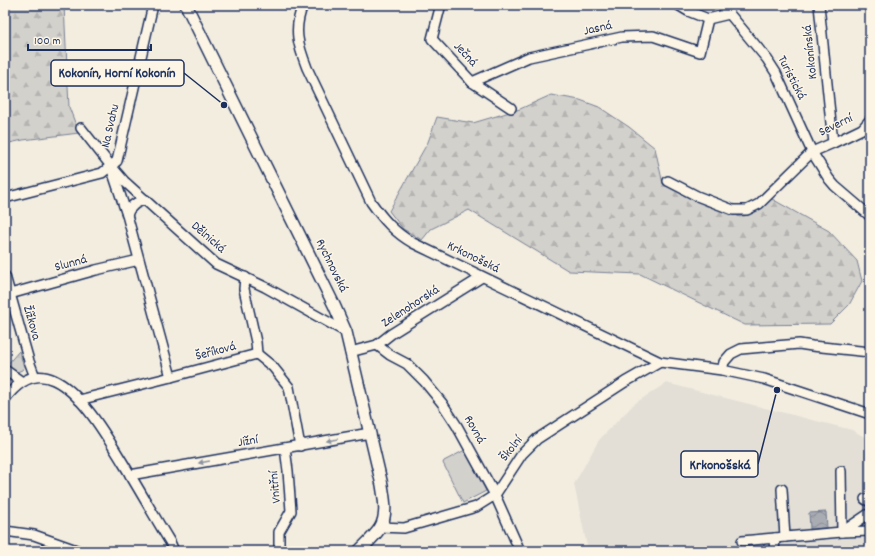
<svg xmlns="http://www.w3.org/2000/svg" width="875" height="556" font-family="Dekko,sans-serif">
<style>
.built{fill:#e3dfd6}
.grass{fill:url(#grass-tufts);stroke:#778095}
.forest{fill:url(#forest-firs);stroke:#778095}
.green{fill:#d3d1cc;stroke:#778095}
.water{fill:url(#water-waves);stroke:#707a91}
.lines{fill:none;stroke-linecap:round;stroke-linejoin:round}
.minor-casing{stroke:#1b2f5e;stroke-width:12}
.major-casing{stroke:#1b2f5e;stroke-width:14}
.minor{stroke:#fcf5e5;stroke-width:9}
.major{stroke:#fcf5e5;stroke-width:11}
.oneway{fill:#8c92a2}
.labels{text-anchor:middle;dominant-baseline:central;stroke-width:3;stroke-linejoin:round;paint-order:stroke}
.street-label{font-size:13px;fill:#1b2f5e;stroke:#fcf5e5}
.leader{fill:none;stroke:#1b2f5e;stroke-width:1.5}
.callout-dot{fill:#1b2f5e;stroke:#fcf5e5;stroke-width:1.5}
.callout{fill:#fcf5e5;stroke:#1b2f5e;stroke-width:1.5}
.callout-label{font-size:14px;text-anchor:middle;font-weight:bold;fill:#1b2f5e}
</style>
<defs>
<pattern id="grass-tufts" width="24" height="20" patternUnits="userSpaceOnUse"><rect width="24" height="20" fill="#d3d1cc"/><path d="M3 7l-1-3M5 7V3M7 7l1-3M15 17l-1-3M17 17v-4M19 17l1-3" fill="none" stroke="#b5b4b2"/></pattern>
<pattern id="forest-firs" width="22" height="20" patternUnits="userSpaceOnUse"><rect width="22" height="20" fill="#d3d1cc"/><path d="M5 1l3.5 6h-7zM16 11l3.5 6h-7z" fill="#b5b4b2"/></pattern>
<pattern id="water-waves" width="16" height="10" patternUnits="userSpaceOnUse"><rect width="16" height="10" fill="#a9acb3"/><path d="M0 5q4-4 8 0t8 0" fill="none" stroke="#898c95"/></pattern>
</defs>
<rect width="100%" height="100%" fill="#f3ede0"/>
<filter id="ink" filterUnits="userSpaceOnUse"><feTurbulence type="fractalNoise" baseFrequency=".025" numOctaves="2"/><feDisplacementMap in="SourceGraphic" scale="8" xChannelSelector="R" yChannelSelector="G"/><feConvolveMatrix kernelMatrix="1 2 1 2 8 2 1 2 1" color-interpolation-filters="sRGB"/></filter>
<g filter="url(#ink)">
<polygon class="built" points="666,383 852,430 870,440 870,551 588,551 574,484 599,440 634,404"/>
<polygon class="grass" points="19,351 24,367 22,370 17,372 6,366"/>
<g class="forest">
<polygon points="5,5 64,5 69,107 79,133 23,140 5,144"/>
<polygon points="551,95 580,100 599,107 629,127 655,148 663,184 740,217 772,199 829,231 857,261 862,281 849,305 830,324 745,325 640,274 569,271 469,210 431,229 422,240 403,229 389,211 428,142 437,117 473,123 520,109"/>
</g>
<polygon class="green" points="465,450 486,491 463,503 443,463 444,461"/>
<polygon class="water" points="826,512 827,528 810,529 809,513"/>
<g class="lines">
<g class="minor-casing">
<g id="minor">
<path d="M303,5C293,29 298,45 307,68L371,202C383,219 395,233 413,243L660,362L722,370L764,379L870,414"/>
<polyline points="678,5 688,11 708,19 729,14"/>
<polyline points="722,5 767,59 776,73 812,152 829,179 835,186 870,216"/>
<polyline points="819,5 833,143"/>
<polyline points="440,8 432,39 472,82 511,108"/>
<polyline points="472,82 529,57 622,37 653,36 700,52 708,19"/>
<polyline points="81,128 111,166 124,181 216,264 265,287 346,332"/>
<polyline points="112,170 127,215 171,377"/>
<polyline points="668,181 697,196 733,210 747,210 759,204 812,152 833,143 862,129 870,120"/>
<polyline points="5,198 102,173 117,161 153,5"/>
<path d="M127,215C130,206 137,201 146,200"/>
<polyline points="5,276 29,361 35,377"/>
<polyline points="245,277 244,289 256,342 257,354"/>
<polyline points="10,294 96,270 139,260"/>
<polyline points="377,345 390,355 407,364 424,381 442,403 457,426 495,495 520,551"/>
<polyline points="350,352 377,345 391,334 482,277"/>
<polyline points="5,370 22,382"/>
<polyline points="722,370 724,362 731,354 741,349 799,344 812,346 870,352"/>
<path d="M5,399C17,383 33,370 54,380C82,393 107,437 123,463C139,489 154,516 170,542L174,551"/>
<polyline points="79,400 171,377 257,354 273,367 289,387 300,446"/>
<polyline points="130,475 370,433"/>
<polyline points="865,499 870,502"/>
<polyline points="870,513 842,532 870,531"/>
<polyline points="380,527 404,528 476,507 495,495 522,454 537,439 625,382 660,362"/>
<polyline points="5,531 34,535 79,551"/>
<polyline points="785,537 842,532 841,471"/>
<polyline points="775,538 785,537 782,489"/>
<polyline points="742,541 775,538 774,551"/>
<polyline points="279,545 279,532 291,511 288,471 285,448"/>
</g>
</g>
<g class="major-casing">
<path id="major" d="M186,5L334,305L346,332L382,485C384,498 388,515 380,528C375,536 366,544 359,551"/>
</g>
<use href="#minor" class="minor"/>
<use href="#major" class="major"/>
</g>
<defs><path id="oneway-solid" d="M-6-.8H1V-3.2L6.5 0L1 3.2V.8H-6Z"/></defs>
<g class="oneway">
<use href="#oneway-solid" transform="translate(332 440) rotate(170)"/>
<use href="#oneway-solid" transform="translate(204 462) rotate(170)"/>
</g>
</g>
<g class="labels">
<g class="street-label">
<text transform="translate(598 29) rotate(-13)">Jasná</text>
<text transform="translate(811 52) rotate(-96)">Kokonínská</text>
<text transform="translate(465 55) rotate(47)">Ječná</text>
<text transform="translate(791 78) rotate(63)">Turistická</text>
<text transform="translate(111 126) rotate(-77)">Na Svahu</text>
<text transform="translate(836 126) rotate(-26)">Severní</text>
<text transform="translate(208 238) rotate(41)">Dělnická</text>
<text transform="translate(473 258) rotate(26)">Krkonošská</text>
<text transform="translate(71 264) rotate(-15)">Slunná</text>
<text transform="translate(331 266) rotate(64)">Rychnovská</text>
<text transform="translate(411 307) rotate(-33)">Zelenohorská</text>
<text transform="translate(31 323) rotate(74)">Žižkova</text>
<text transform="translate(216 352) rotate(-15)">Šeříková</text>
<text transform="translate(474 430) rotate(60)">Rovná</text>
<text transform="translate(248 442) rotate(-10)">Jižní</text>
<text transform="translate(512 449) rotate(-52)">Školní</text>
<text transform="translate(276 487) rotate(-95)">Vnitřní</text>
</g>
</g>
<path class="leader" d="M224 105L184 73M777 390L758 464"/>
<g class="callout-dot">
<circle cx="224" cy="105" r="4"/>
<circle cx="777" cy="390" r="4"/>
</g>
<g class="callout">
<rect x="51" y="60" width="133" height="26" rx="4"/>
<rect x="681" y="451" width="77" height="26" rx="4"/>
</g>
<g class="callout-label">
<text x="117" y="77">Kokonín, Horní Kokonín</text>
<text x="720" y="469">Krkonošská</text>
</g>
<rect width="875" height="556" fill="none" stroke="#fcf5e5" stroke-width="20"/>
<rect x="10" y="10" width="855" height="536" fill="none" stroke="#1b2f5e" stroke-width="1.5" filter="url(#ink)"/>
<path d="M28 44v6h123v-6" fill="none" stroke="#1b2f5e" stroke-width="2"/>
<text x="34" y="44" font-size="12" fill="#1b2f5e" stroke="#fcf5e5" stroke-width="3" paint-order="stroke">100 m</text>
</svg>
